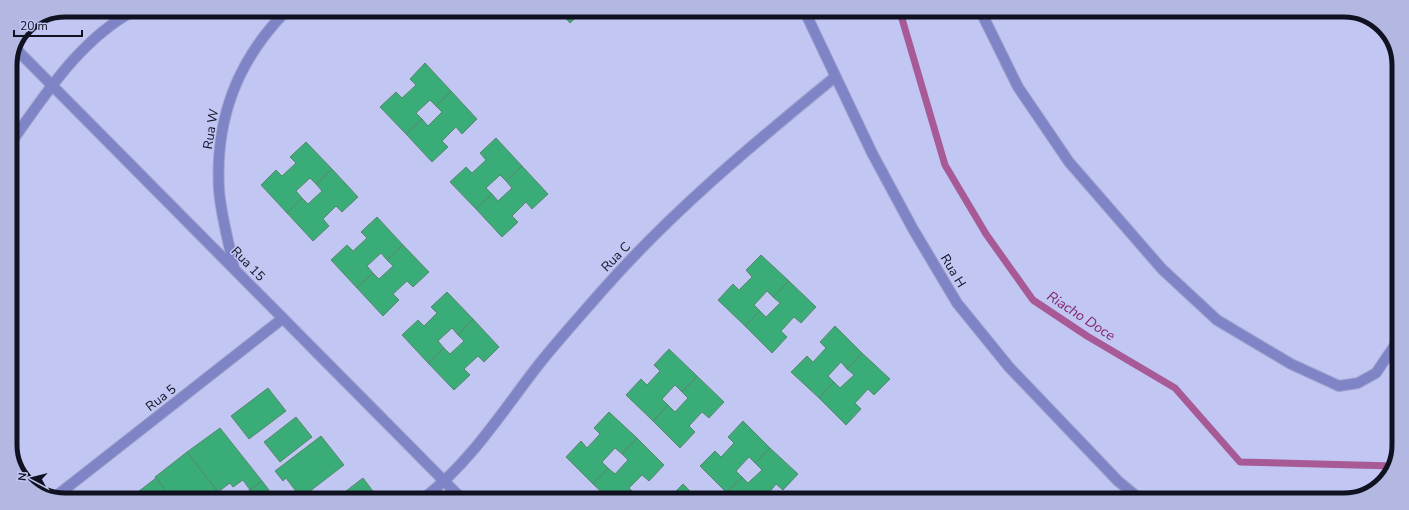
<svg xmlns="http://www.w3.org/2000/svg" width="1409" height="510" font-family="'Nunito Sans',sans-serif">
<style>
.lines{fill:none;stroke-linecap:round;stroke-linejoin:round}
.stream{stroke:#a75a95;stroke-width:7}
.building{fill:#39ac78;stroke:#59876e}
.minor-casing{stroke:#a1a5cd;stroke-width:12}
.minor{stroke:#7f84c7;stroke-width:10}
.labels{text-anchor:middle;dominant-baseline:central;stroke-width:3;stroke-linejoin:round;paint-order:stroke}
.street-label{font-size:13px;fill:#101121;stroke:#c1c6f3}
.water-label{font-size:14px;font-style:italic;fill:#7f1e67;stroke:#c1c6f3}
.rim{fill:none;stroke:#101121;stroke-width:5}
</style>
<rect width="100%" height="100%" fill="#c1c6f3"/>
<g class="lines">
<polyline class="stream" points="900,12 945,165 986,234 1033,300 1087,336 1175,388 1240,462 1394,466"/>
</g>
<g class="building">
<polygon points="559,11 583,11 570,23"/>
<polygon points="687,11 700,11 693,18"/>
<polygon points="425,63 451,91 436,106 430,100 416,113 422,119 406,134 380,107 396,92 402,98 416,85 410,79"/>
<polygon points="451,91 477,119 462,134 456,127 442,141 448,147 432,162 406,134 422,119 428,126 442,112 436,106"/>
<polygon points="496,138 522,166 506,181 500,175 486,188 492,194 476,209 450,182 466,167 472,173 486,160 480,153"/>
<polygon points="306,142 332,169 316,184 310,178 296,191 302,198 287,213 261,185 276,170 282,176 296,163 290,157"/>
<polygon points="522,166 548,194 532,209 526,202 512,216 518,222 502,237 476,209 492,194 498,201 512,188 506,181"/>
<polygon points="332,169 358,197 342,212 336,206 323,219 329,226 313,241 287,213 302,198 308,204 322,191 316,184"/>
<polygon points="377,217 403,245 387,260 381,253 367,266 373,273 357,288 331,260 347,245 353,251 367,238 361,232"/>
<polygon points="403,245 429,272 413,287 407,281 393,294 399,300 383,316 357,288 373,273 379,279 393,266 387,260"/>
<polygon points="761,255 789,281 773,297 767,291 754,305 760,311 745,326 718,300 733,284 739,290 752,277 746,270"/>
<polygon points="789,281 816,307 801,323 794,317 781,331 787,337 772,353 745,326 760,311 766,317 780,303 773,297"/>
<polygon points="447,292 473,319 458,335 452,328 438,341 444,348 428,363 402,335 418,320 424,326 437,313 431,307"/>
<polygon points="473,319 499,347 484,362 478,356 464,369 470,375 454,390 428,363 444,348 450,354 464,341 458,335"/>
<polygon points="835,326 862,353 847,369 841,362 828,376 834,382 819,398 791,372 807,356 813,362 826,348 820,342"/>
<polygon points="669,349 697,376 682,392 675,385 662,399 668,405 653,421 626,395 641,379 647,385 660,371 654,365"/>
<polygon points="862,353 890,379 874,395 868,389 855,403 861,409 846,425 819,398 834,382 840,388 854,375 847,369"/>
<polygon points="697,376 724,402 709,418 702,412 689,426 695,432 680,448 653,421 668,405 675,412 688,398 682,392"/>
<polygon points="268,388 286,411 249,439 231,416"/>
<polygon points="609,412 637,438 622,454 615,448 602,462 608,468 593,484 566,457 581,441 587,448 600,434 594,428"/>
<polygon points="296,417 312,437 280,462 264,442"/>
<polygon points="743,421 770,448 755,463 749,457 736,471 742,477 727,493 700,466 715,451 721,457 734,443 728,437"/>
<polygon points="220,428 262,481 250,490 243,480 233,487 230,483 218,492 187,452"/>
<polygon points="321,436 344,465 301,498 286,478 283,481 275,471"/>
<polygon points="637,438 664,465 649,481 642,475 629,488 635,494 632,498 608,498 593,484 608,468 615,474 628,460 622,454"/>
<polygon points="770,448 798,474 783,490 776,484 764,499 732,499 727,493 742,477 748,483 762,470 755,463"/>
<polygon points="187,452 218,492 223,497 171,497 155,477"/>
<polygon points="156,478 171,497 134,497 134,495"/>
<polygon points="363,478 378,498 337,498"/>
<polygon points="262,481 269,490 259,498 241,497"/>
<polygon points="683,484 698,499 669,498"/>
<polygon points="269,491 274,498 261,498"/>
</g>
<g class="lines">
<g class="minor-casing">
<g id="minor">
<polyline points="805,12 872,153 913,229 957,303 1009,367 1118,481 1141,500"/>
<polyline points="981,12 1018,87 1069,162 1162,269 1217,320 1291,364 1339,386 1358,383 1376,373 1397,342"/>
<polyline points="16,49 461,498"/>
<path d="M10,144C45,95 80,39 135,10"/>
<path d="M234,268C229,243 221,216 219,190C215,119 237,61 286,11"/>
<polyline points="55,497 282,319"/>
<path d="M424,498C472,461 503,410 540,363C560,338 581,315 601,292C671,212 753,144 835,77"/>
</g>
</g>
<use href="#minor" class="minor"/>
</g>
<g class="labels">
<g class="street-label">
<text transform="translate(211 129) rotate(-81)">Rua W</text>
<text transform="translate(616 257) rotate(-46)">Rua C</text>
<text transform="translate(248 264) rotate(46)">Rua 15</text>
<text transform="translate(953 271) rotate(59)">Rua H</text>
<text transform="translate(161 398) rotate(-38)">Rua 5</text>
</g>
<g class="water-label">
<text transform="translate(1081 316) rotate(33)">Riacho Doce</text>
</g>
</g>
<path d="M0 0H1409V510H0ZM65 17H1344A48 48 0 0 1 1392 65V445A48 48 0 0 1 1344 493H65A48 48 0 0 1 17 445V65A48 48 0 0 1 65 17Z" fill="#b3b8e2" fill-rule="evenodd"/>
<path class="rim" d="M65 17H1344A48 48 0 0 1 1392 65V445A48 48 0 0 1 1344 493H65A48 48 0 0 1 17 445V65A48 48 0 0 1 65 17Z"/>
<g transform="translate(32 478) rotate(277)" stroke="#c1c6f3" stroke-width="3" paint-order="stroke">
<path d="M0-3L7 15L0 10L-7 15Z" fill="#101121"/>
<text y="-6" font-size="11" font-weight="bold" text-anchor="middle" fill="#101121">N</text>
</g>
<path d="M14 30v6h68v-6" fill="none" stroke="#101121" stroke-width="2"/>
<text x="20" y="30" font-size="12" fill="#101121" stroke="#c1c6f3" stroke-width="3" paint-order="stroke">20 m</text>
</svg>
